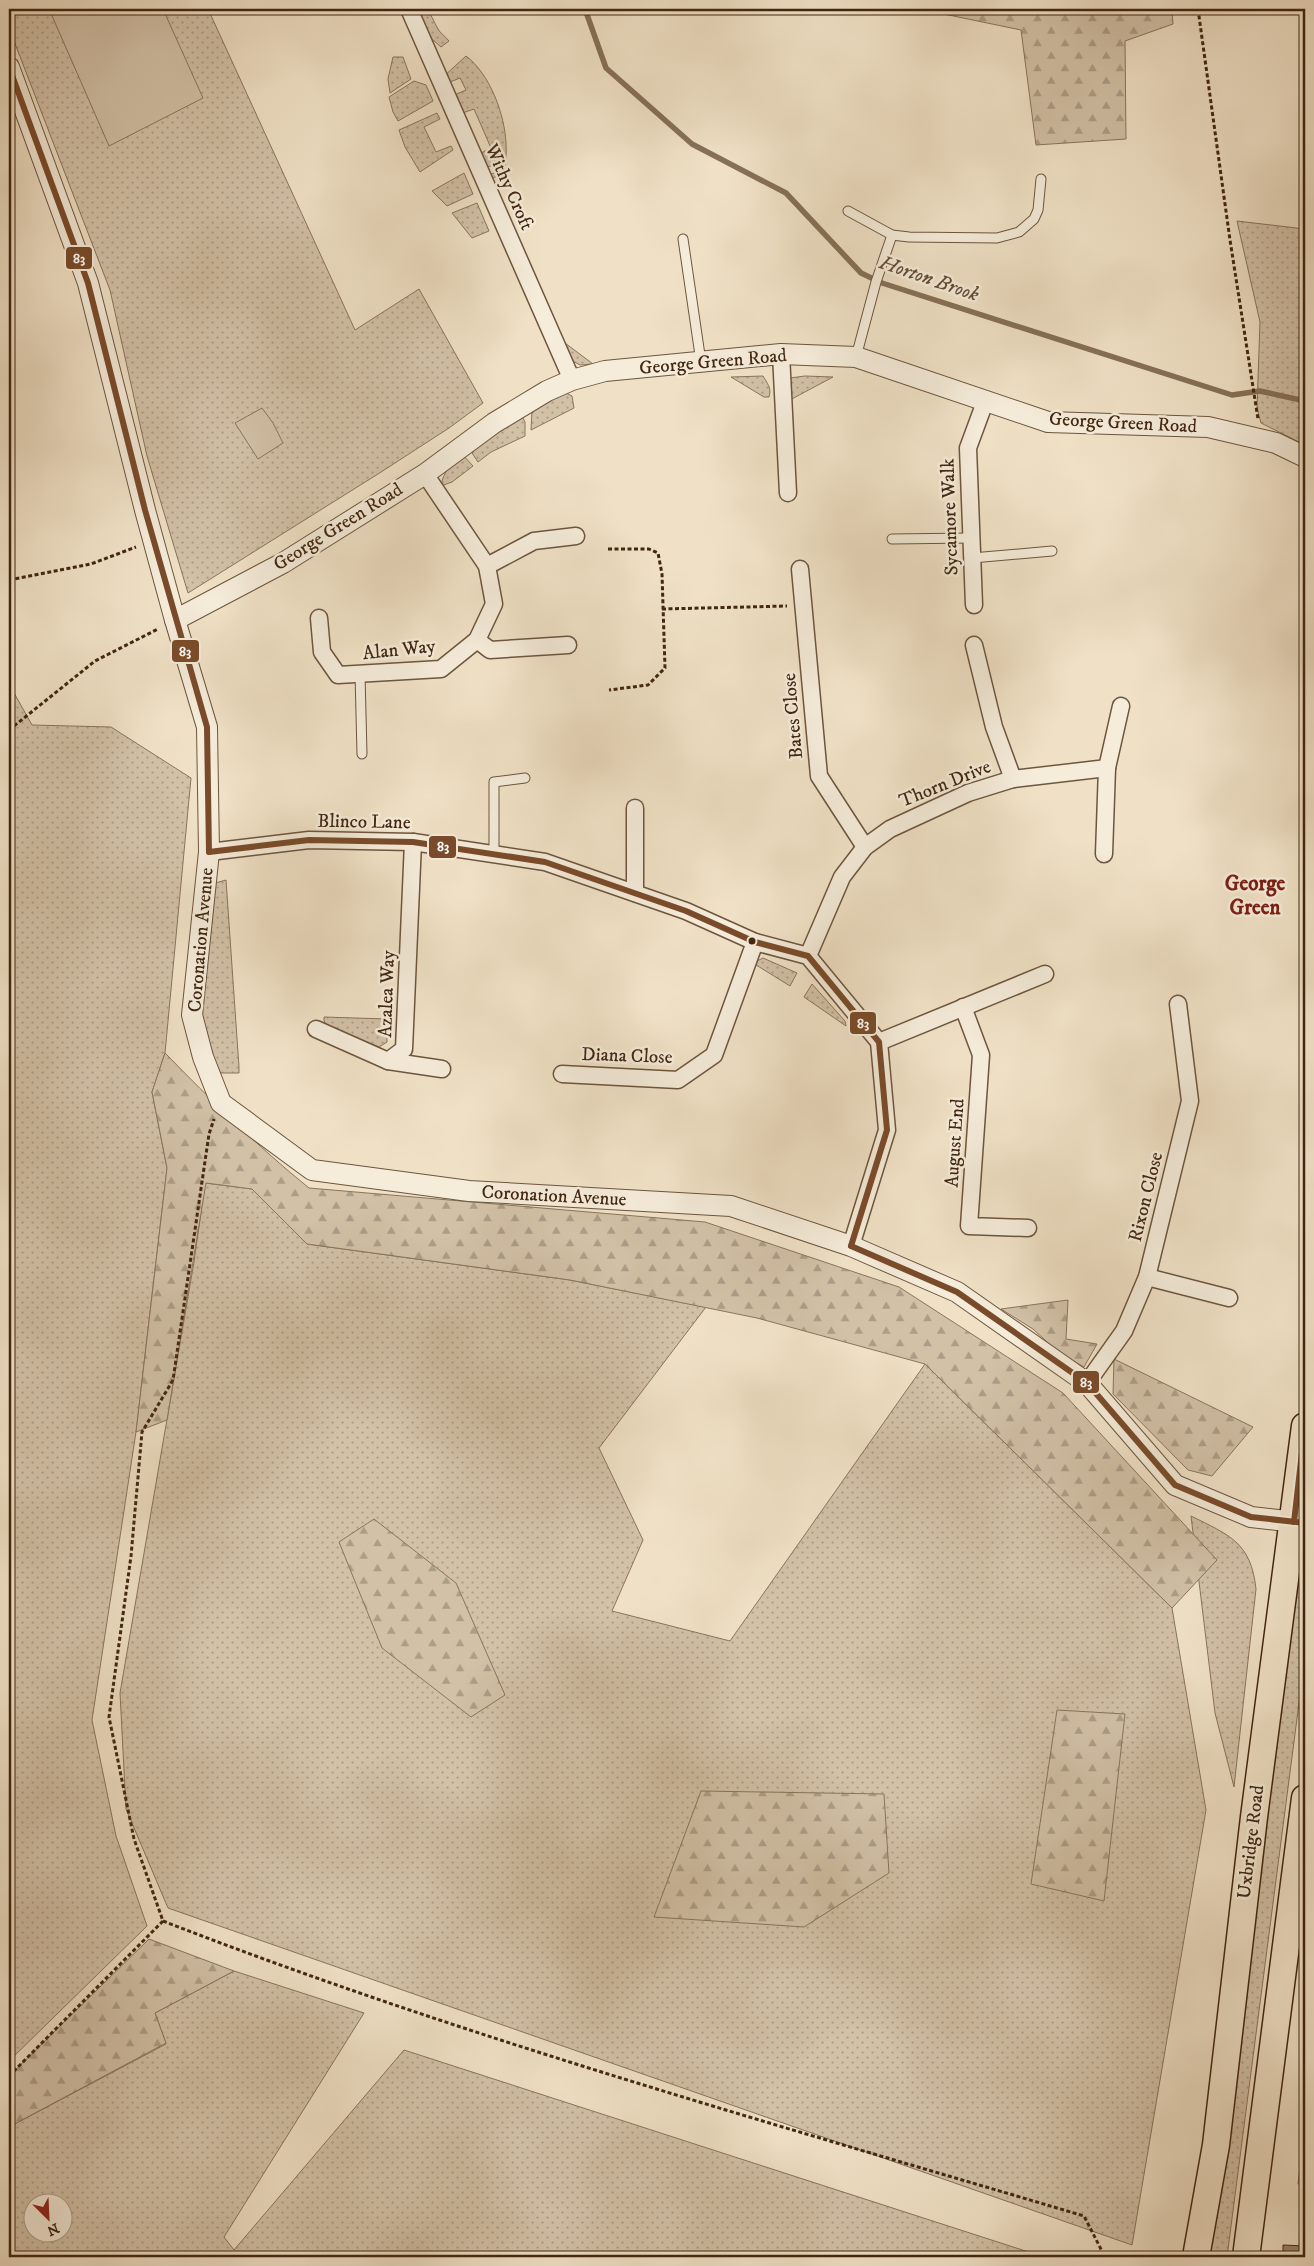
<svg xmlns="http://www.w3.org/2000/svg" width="1314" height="2266" font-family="'IM FELL DW Pica',serif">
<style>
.green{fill:url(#green-dots);stroke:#8a745c;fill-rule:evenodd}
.forest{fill:url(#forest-firs);stroke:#8a745c}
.pitch{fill:#d2c1a7;stroke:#8a745c}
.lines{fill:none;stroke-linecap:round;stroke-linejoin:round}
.stream{stroke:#867058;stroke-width:5.5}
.building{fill:#9c876f;stroke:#412611}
.service-casing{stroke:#6d553e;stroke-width:11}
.minor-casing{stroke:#6d553e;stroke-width:19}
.tertiary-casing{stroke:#6d553e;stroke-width:22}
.primary-casing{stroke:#412611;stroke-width:29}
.path{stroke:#412611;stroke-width:3;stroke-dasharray:4 2.5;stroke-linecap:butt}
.service{stroke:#f5ecda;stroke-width:9}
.minor{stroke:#f5ecda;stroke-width:16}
.tertiary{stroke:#f5ecda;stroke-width:20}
.primary{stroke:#f0e1c6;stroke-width:26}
.bus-1-casing{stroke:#f5ecda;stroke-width:10}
.bus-1{stroke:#7a4b2a;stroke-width:6}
.bus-dot{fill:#412611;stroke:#f5ecda;stroke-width:2}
.labels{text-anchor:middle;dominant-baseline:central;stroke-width:5;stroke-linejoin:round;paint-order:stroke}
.street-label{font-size:19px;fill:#412611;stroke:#f5ecda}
.water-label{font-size:20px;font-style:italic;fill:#644b35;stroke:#f5ecda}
.quarter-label{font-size:21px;font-weight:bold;fill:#7a1f14;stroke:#f5ecda}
.line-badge{stroke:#f5ecda;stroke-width:2}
.badge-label{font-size:14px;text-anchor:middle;font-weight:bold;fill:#fff}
</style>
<defs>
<pattern id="green-dots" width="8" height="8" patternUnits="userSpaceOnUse" patternTransform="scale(1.25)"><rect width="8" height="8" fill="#d2c1a7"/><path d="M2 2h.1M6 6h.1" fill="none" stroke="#ac9d87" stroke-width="1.8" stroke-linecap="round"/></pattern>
<pattern id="forest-firs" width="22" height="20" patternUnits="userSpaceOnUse" patternTransform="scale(1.25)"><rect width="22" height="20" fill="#d2c1a7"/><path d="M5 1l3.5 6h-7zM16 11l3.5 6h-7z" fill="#ac9d87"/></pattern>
</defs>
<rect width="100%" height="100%" fill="#f0e1c6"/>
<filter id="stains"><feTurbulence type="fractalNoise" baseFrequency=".004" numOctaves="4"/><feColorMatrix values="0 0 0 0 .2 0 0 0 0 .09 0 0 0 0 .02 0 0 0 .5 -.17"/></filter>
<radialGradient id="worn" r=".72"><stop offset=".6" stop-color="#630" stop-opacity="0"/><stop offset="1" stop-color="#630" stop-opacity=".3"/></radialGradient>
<g class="green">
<polygon points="9,9 208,9 355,330 419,289 483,403 449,428 378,474 188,593 147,456 110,290 9,28"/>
<path d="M411,9C432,9 429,13 438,29C440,33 446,37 449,41L441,47L433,40L424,38Z"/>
<path d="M466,56C490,74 505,115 506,144C507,154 505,165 504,175L486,179L487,176L501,170L496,164L482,169L479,154L491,148L474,109L457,115L450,97L466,90L460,78L445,84L442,78Z"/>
<polygon points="393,57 403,57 411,79 390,93 388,79"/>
<polygon points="414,81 426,85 433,101 398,121 393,112 389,97"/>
<polygon points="437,113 440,119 424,127 436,152 451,146 453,150 420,172 405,147 399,130"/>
<polygon points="464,173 473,194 447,206 432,191"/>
<polygon points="477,203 489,231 472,238 452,213"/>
<polygon points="1237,221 1305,229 1305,445 1261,423 1257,408 1260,322"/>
<polygon points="557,337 593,364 580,365 564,356"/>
<path d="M763,376C767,383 772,388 769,397H764L731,377Z"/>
<polygon points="805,376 833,377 788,401 790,378"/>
<polygon points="566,393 572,396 574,408 531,430 532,410 556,396"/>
<polygon points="522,416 525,422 525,436 491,452 478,462 472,453 474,451 470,446"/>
<path d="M461,453L473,466L452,482L441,486C443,472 452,463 461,453Z"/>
<polygon points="9,684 32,725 111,727 191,778 165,1053 152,1092 167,1168 136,1432 92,1720 116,1836 147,1926 9,2061"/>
<polygon points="226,880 239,1067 239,1073 216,1073 197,1020 208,885"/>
<polygon points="763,958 797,973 790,986 753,963"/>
<polygon points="812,984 845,1021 846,1026 804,997"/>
<polygon points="324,1017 387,1019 387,1042 379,1047 328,1026 324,1021"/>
<polygon points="205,1183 252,1189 307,1244 570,1280 706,1307 599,1448 643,1540 612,1611 730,1641 925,1364 1172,1608 1206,1810 1132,2245 168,1908 126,1809 120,1693 194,1262"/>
<path d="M1191,1516C1229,1535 1251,1542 1256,1589L1234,1787L1215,1713Z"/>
<polygon points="1303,1552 1305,1556 1305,1657 1227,2257 1200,2257 1297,1556"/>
<path d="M234,1971L364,2013L224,2237L234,2250L404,2050L1044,2257H9V2127L166,2044L155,2013ZM32,2204H62V2234H32Z"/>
<polygon points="1305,2125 1305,2185 1298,2184"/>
</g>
<g class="forest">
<polygon points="935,9 1172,9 1173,24 1125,41 1126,139 1036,145 1021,30 934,12"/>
<path d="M165,1053C211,1100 258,1147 309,1188L705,1222L899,1287L1063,1393L1217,1560L1172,1608L925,1364L757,1318L570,1280L307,1244L252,1189L206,1183L167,1420L136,1432L167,1168L152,1092Z"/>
<polygon points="1068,1300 1066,1339 1097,1344 1084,1367 1059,1353 1033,1329 1001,1309"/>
<polygon points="1114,1359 1253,1427 1212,1476 1188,1470 1113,1394"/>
<polygon points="374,1519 456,1583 505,1695 471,1717 382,1648 339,1542"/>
<polygon points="1057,1710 1125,1714 1104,1901 1031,1884"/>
<polygon points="701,1791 884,1794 889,1873 804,1927 654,1917"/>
<polygon points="149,1939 234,1971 155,2013 166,2043 9,2127 9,2076"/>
</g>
<g class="pitch">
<polygon points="49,9 163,9 203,98 109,146"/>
<polygon points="262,408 273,423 283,443 258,459 235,423"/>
</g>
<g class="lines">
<polyline class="stream" points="585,9 606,68 692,144 786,193 861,273 882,283 1232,395 1260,391 1305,401"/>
</g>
<polygon class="building" points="1283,2245 1305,2246 1305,2257 1283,2257"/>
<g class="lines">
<g class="service-casing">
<g id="service">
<polyline points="848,211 892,235 909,237 997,238 1019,232 1034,219 1038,210 1041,179"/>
<polyline points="683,239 701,362"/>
<polyline points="856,357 876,282 892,235"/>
<polyline points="892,539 971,538"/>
<polyline points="972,558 1052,551"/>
<polyline points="360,674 362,754"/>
<polyline points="494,855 494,782 525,778"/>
</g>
</g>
<g class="minor-casing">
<g id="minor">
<polyline points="409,9 572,380"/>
<polyline points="781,354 788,493"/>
<polyline points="487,566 534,541 576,536"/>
<polyline points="800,569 819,776 865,847"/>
<polyline points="974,605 968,448 985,402"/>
<polyline points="319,618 322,652 338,675 441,669 477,640 494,604 487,566 425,474"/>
<polyline points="477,640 490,650 568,645"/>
<polyline points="974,645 994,727 1013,779"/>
<polyline points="635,808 635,893"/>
<polyline points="209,852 309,840 413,842 545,862 686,911 755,942 808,956 879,1042 887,1130 851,1246"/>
<polyline points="1104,854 1107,768"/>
<polyline points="808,956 842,877 865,847 890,829 968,793 1013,779 1107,768 1121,706"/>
<polyline points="963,1007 981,1055 969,1226 1028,1228"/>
<polyline points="316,1029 388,1061 404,1049 413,842"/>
<polyline points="879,1042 1045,974"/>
<polyline points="388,1061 442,1069"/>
<polyline points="562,1074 678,1080 714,1055 755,942"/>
<polyline points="1147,1277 1229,1298"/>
<polyline points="1087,1383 1124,1331 1147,1277 1190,1101 1178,1004"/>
</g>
</g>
<g class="tertiary-casing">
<g id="tertiary">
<polyline points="9,67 88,283 145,510 175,620 207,727 209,852 192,1015 203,1057 221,1103 312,1170 469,1191 731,1206 851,1246 957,1292 1087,1383 1175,1485 1251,1517 1305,1523"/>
<polyline points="175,620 283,563 425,474 494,423 547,391 572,380 605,371 781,354 856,357 1048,422 1208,427 1276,443 1305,457"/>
</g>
</g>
<g class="primary-casing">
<g id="primary">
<polyline points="1196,2257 1216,2145 1254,1817 1305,1426"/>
<polyline points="1246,2257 1305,1798"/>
</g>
</g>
<g class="path">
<polyline points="1198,9 1230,240 1258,419"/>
<polyline points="608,549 649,549 658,553 662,574 665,668 648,685 609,690"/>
<polyline points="9,580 91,564 136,547"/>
<polyline points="662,609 787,606"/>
<polyline points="9,730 95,661 158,629"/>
<path d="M163,1921C464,2038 775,2124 1084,2216L1105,2257"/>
<polyline points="9,2076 163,1921 134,1839 109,1717 131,1556 142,1432 173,1380 209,1134 214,1119"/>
</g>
<use href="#service" class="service"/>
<use href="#minor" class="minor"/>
<use href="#tertiary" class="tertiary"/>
<use href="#primary" class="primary"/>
<g class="bus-1-casing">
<g id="bus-1">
<polyline points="9,67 88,283 145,510 207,727 209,852"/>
<polyline points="209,852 309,840 413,842 545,862 686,911 755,942 808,956 879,1042 887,1130 851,1246"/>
<polyline points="851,1246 957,1292 1087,1383 1175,1485 1251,1517 1305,1523"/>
<polyline points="1294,1522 1305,1426"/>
</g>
</g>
<use href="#bus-1" class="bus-1"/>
</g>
<circle class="bus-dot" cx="752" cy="941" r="4.5"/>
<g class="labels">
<g class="street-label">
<text transform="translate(509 187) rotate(66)">Withy Croft</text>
<text transform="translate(713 362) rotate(-5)">George Green Road</text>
<text transform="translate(1123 423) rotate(3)">George Green Road</text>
<text transform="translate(950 517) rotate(-92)">Sycamore Walk</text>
<text transform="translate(338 527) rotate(-32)">George Green Road</text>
<text transform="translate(399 650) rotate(-6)">Alan Way</text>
<text transform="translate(793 716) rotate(-95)">Bates Close</text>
<text transform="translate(945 784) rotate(-22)">Thorn Drive</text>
<text transform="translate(364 822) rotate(1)">Blinco Lane</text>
<text transform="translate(201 940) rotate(-85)">Coronation Avenue</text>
<text transform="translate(387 994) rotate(-88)">Azalea Way</text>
<text transform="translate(627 1056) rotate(2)">Diana Close</text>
<text transform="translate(955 1143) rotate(-86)">August End</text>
<text transform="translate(554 1196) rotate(3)">Coronation Avenue</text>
<text transform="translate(1146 1197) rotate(-76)">Rixon Close</text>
<text transform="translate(1251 1842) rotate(-83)">Uxbridge Road</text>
</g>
<g class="water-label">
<text transform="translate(929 279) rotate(19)">Horton Brook</text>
</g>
<g class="quarter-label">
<text x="1255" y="884">George<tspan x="1255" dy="24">Green</tspan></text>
</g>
</g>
<g class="line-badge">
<rect x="65" y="246" width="28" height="24" rx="5" fill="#7a4b2a"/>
<rect x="171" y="639" width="29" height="24" rx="5" fill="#7a4b2a"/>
<rect x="428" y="835" width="29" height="24" rx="5" fill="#7a4b2a"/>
<rect x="849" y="1011" width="28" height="24" rx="5" fill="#7a4b2a"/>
<rect x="1072" y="1370" width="28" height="24" rx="5" fill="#7a4b2a"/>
</g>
<g class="badge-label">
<text x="79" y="263">83</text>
<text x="185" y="656">83</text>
<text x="443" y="851">83</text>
<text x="863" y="1028">83</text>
<text x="1086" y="1387">83</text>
</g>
<rect width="1314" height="2266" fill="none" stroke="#f0e1c6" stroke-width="30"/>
<rect x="10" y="10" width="1294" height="2246" fill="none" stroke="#412611" stroke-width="2.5"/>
<rect x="15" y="15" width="1284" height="2236" fill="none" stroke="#412611"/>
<g transform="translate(48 2218) rotate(156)"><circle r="24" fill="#f5ecda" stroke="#ad9d8a"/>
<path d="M0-4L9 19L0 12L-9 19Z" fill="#8f2418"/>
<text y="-8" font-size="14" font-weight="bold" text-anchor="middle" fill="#412611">N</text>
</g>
<rect width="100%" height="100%" filter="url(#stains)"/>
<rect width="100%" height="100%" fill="url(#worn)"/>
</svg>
